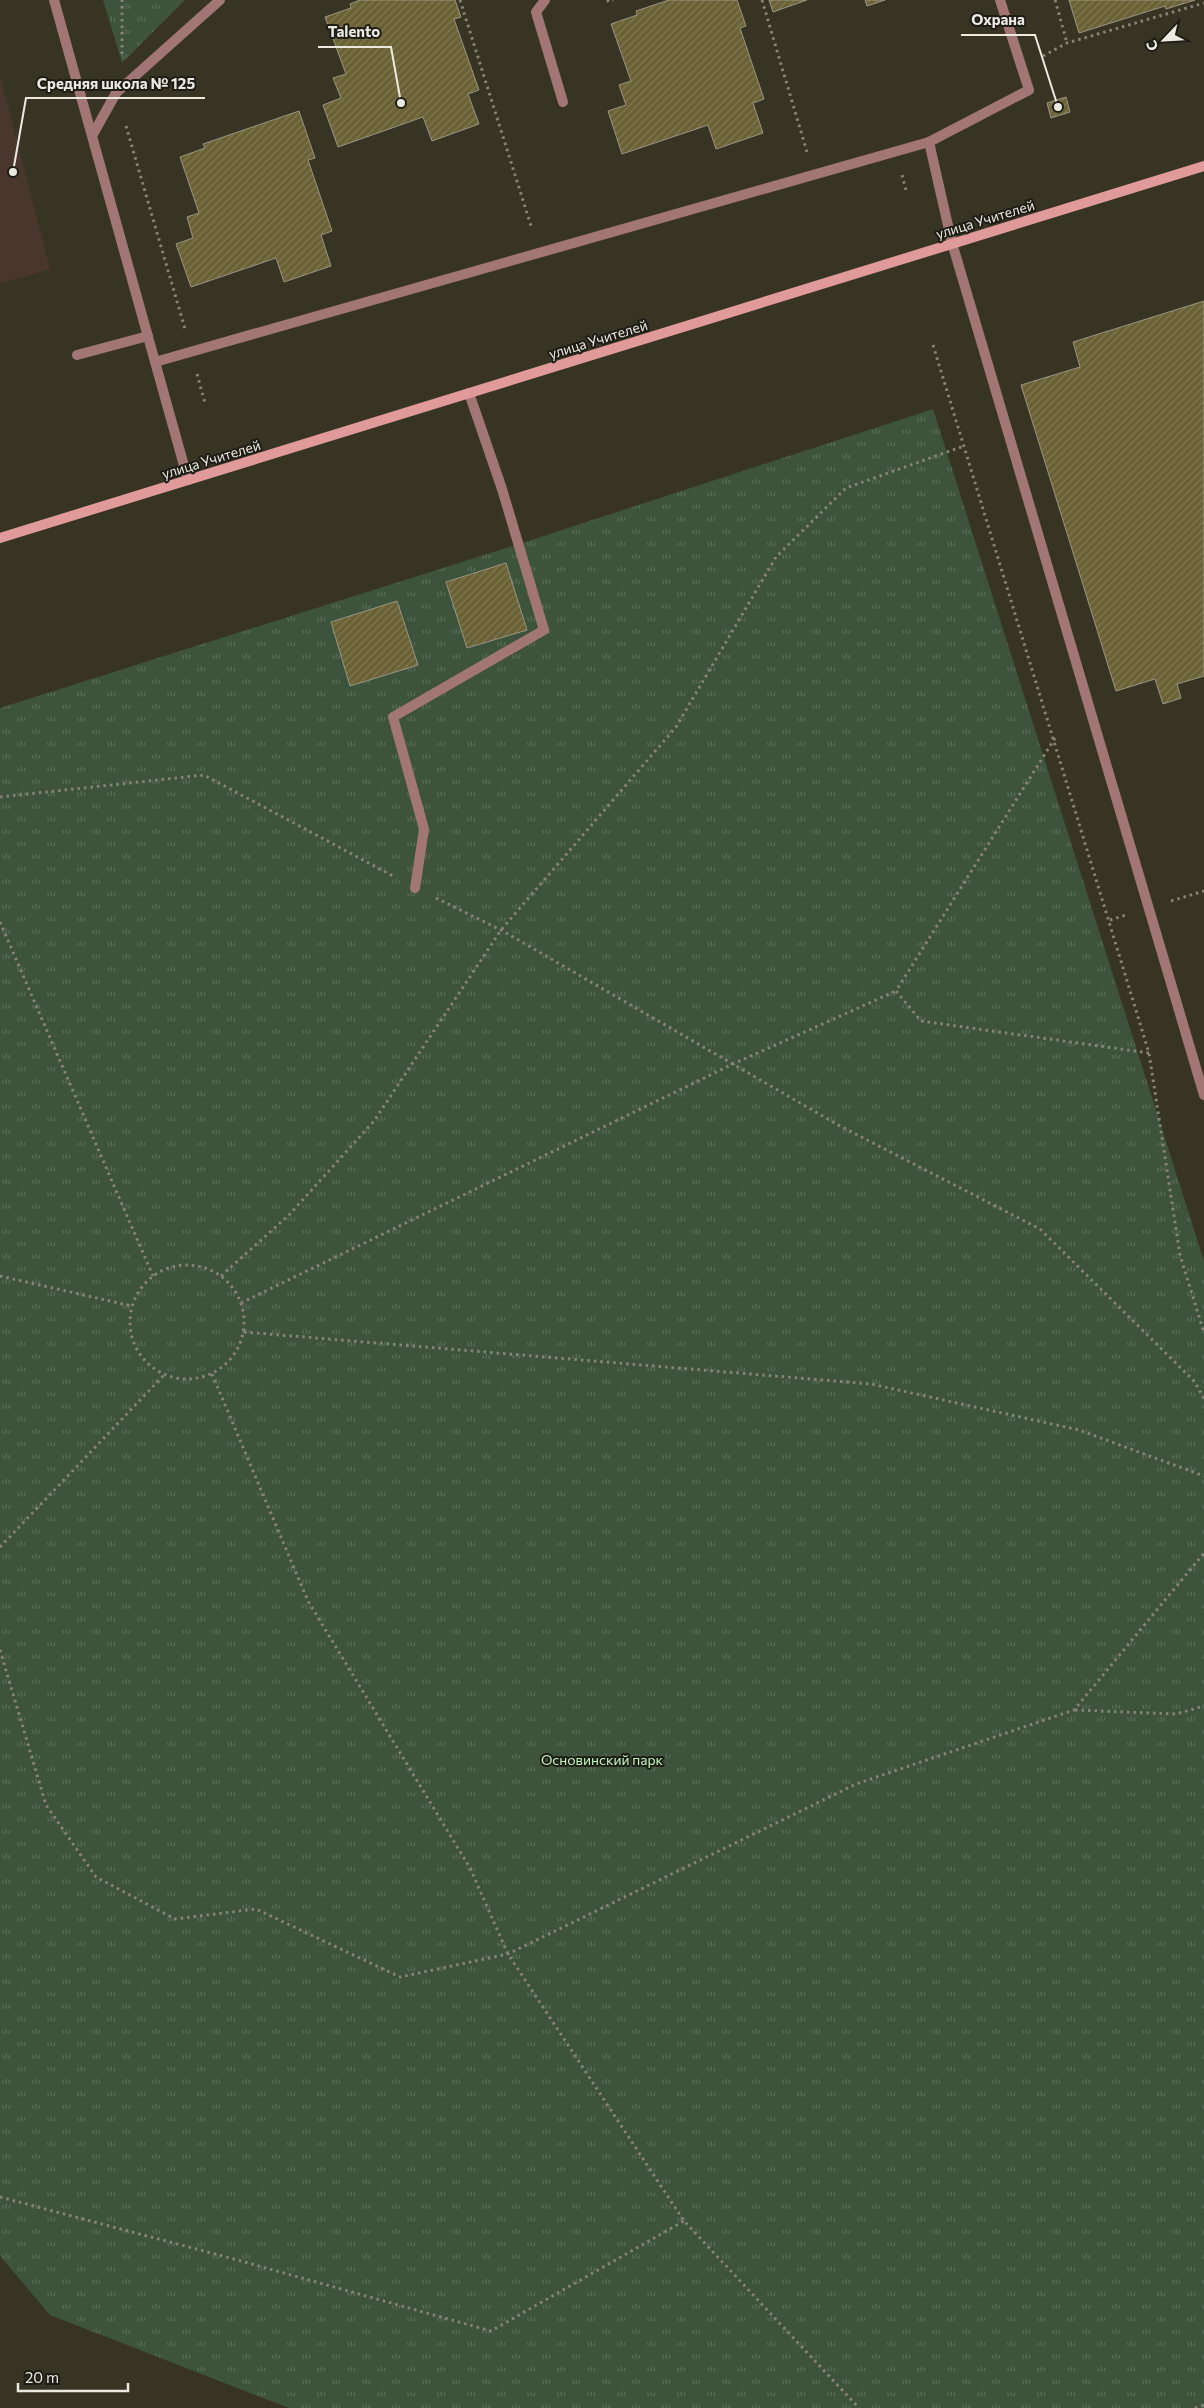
<svg xmlns="http://www.w3.org/2000/svg" width="1204" height="2408" font-family="Commissioner,sans-serif">
<style>
.education{fill:#49372e}
.park{fill:url(#park-tufts)}
.building{fill:url(#building-hatch);stroke:#9a9684}
.lines{fill:none;stroke-linecap:round;stroke-linejoin:round}
.path{stroke:#878477;stroke-width:3;stroke-dasharray:2.5 4;stroke-linecap:butt}
.lane{stroke:#a27675;stroke-width:10}
.secondary{stroke:#e09a9a;stroke-width:10}
.labels{text-anchor:middle;dominant-baseline:central;stroke-width:4;stroke-linejoin:round;paint-order:stroke}
.street-label{font-size:14px;fill:#eceae0;stroke:#1d1c15}
.park-label{font-size:14px;fill:#c0f5bb;stroke:#1d1c15}
.leader{fill:none;stroke:#eceae0;stroke-width:2}
.callout-dot{fill:#eceae0;stroke:#1d1c15;stroke-width:2}
.callout-label{font-size:15px;text-anchor:middle;font-weight:bold;fill:#eceae0;stroke:#1d1c15;stroke-width:4;stroke-linejoin:round;paint-order:stroke}
</style>
<defs>
<pattern id="park-tufts" width="24" height="20" patternUnits="userSpaceOnUse" patternTransform="scale(1.25)"><rect width="24" height="20" fill="#3d533b"/><path d="M3 7l-1-3M5 7V3M7 7l1-3M15 17l-1-3M17 17v-4M19 17l1-3" fill="none" stroke="#596c57"/></pattern>
<pattern id="building-hatch" width="6" height="6" patternUnits="userSpaceOnUse" patternTransform="scale(1.25)"><rect width="6" height="6" fill="#6a6135"/><path d="M-1 1l2-2M0 6l6-6M5 7l2-2" fill="none" stroke="#7f7852"/></pattern>
</defs>
<rect width="100%" height="100%" fill="#383424"/>
<polygon class="education" points="0,75 50,269 0,284"/>
<g class="park">
<polygon points="103,0 185,0 122,63"/>
<polygon points="933,409 1204,1261 1204,2408 289,2408 50,2315 0,2256 0,708 519,544"/>
</g>
<g class="building">
<polygon points="360,0 455,0 461,17 454,19 479,90 468,94 479,124 432,141 423,117 338,147 323,105 341,98 333,78 346,74 325,17 351,8 350,4"/>
<polygon points="669,0 737,0 746,26 740,28 764,99 753,103 763,133 716,149 708,125 622,154 608,111 626,105 619,85 631,81 611,24 637,15 636,11"/>
<polygon points="769,0 807,0 773,12"/>
<polygon points="865,0 885,0 867,6"/>
<polygon points="1069,0 1195,0 1166,9 1165,6 1079,33"/>
<polygon points="1066,97 1070,112 1051,118 1047,103"/>
<polygon points="299,111 315,158 308,160 332,231 321,235 331,266 284,282 276,258 191,287 176,244 193,238 187,217 199,213 180,157 205,148 203,144"/>
<polygon points="1204,301 1204,676 1177,684 1181,698 1163,704 1155,679 1116,691 1021,385 1080,367 1073,342"/>
<polygon points="506,563 527,630 467,648 446,582"/>
<polygon points="397,601 418,665 350,686 331,622"/>
</g>
<g class="lines">
<g class="path">
<polyline points="460,0 532,229"/>
<polyline points="607,0 609,2 613,0"/>
<polyline points="762,0 807,152"/>
<polyline points="1055,0 1067,43"/>
<polyline points="122,54 122,0"/>
<polyline points="1043,56 1067,43 1204,3"/>
<polyline points="126,126 185,329"/>
<polyline points="902,175 907,194"/>
<polyline points="933,345 1149,1053 1180,1255 1204,1333"/>
<polyline points="197,374 205,403"/>
<polyline points="1055,738 896,991 921,1021 1149,1053"/>
<polyline points="0,797 204,775 393,876"/>
<polyline points="436,898 501,930 840,1126 1040,1229 1195,1382 1204,1399"/>
<polyline points="1171,901 1204,891"/>
<polyline points="1110,920 1126,915"/>
<polyline points="0,922 153,1276"/>
<circle cx="187" cy="1322" r="57"/>
<polyline points="0,1276 132,1306"/>
<polyline points="221,1276 289,1215 374,1121 501,930 676,727 776,557 846,488 964,446"/>
<polyline points="241,1303 733,1064 896,991"/>
<polyline points="244,1332 871,1384 1079,1430 1204,1476"/>
<polyline points="212,1374 308,1601 470,1868 508,1954 684,2221 859,2408"/>
<polyline points="0,1547 164,1375"/>
<polyline points="0,1650 46,1805 96,1877 175,1919 256,1909 400,1977 508,1954 856,1784 1074,1710 1204,1553"/>
<polyline points="1075,1710 1176,1714 1204,1706"/>
<polyline points="0,2197 234,2259 491,2331 684,2221"/>
<polyline points="1195,2408 1204,2405"/>
</g>
<g class="lane">
<polyline points="54,0 188,480"/>
<polyline points="545,0 536,12 563,102"/>
<polyline points="1000,0 1029,90 929,142 952,243 1204,1095"/>
<polyline points="92,136 116,93 220,0"/>
<polyline points="77,355 148,336"/>
<polyline points="155,362 929,142"/>
<polyline points="415,888 424,829 393,717 544,630 502,489 469,393"/>
</g>
<polyline class="secondary" points="0,538 1204,166"/>
</g>
<g class="labels">
<g class="street-label">
<text transform="translate(985 219) rotate(-17)">улица Учителей</text>
<text transform="translate(598 339) rotate(-17)">улица Учителей</text>
<text transform="translate(211 459) rotate(-17)">улица Учителей</text>
</g>
<g class="park-label">
<text x="602" y="1759">Основинский парк</text>
</g>
</g>
<path class="leader" d="M1058 107L1035 35H961M401 103L391 47H318M13 172L26 98H205"/>
<g class="callout-dot">
<circle cx="1058" cy="107" r="5"/>
<circle cx="401" cy="103" r="5"/>
<circle cx="13" cy="172" r="5"/>
</g>
<g class="callout-label">
<text x="998" y="25">Охрана</text>
<text x="354" y="37">Talento</text>
<text x="116" y="89">Средняя школа № 125</text>
</g>
<g transform="translate(1164 40) rotate(245)" stroke="#1d1c15" stroke-width="4" paint-order="stroke">
<path d="M0-4L9 19L0 12L-9 19Z" fill="#eceae0"/>
<text y="-8" font-size="14" font-weight="bold" text-anchor="middle" fill="#eceae0">С</text>
</g>
<path d="M18 2383v8h110v-8" fill="none" stroke="#eceae0" stroke-width="2.5"/>
<text x="25" y="2383" font-size="15" fill="#eceae0" stroke="#1d1c15" stroke-width="4" paint-order="stroke">20 m</text>
</svg>
